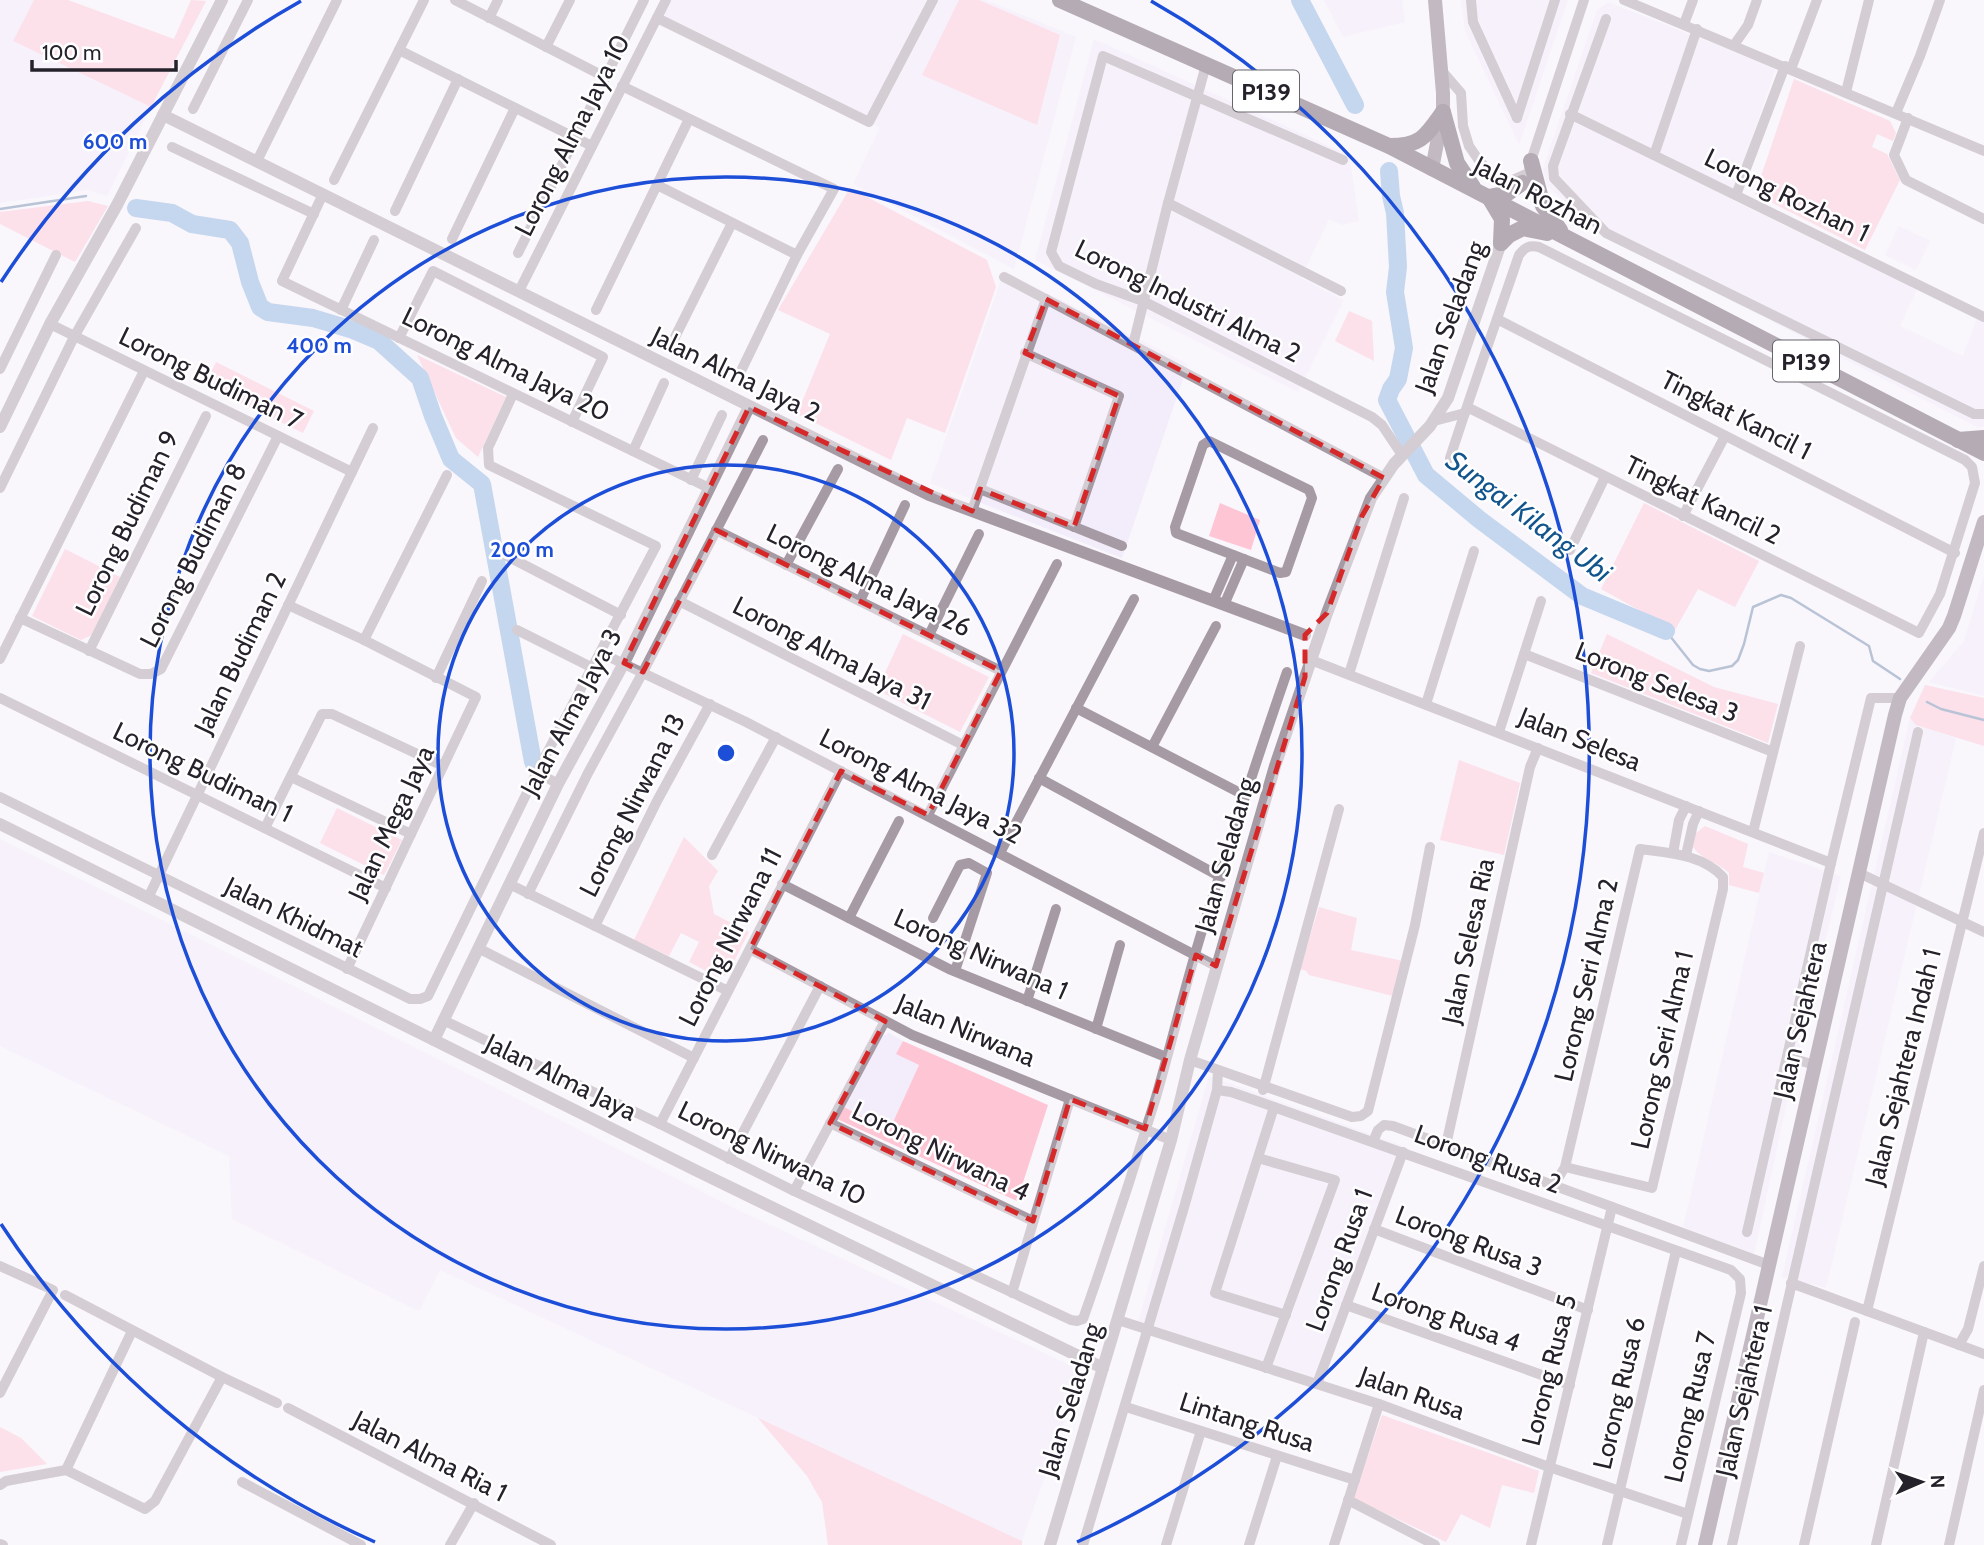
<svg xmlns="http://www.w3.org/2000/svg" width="1984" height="1545" font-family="Cabin,sans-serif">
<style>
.built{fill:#f2ecfb}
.green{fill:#fec6d5}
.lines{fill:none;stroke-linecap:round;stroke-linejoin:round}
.stream{stroke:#6887a9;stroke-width:2.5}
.river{stroke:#85b2df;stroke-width:18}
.minor{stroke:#a69ba4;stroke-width:10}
.tertiary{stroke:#a69ba4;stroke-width:12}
.secondary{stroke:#7f6f7c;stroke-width:14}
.primary{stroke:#635160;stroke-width:16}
.marked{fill:none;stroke:#d62828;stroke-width:5;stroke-dasharray:14 9;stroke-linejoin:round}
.ring{fill:none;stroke:#1d4ed8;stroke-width:3.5}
.labels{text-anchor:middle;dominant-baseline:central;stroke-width:5;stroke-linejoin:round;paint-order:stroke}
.shield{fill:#fff;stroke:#67646b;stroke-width:2}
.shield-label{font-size:24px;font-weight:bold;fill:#26222c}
.street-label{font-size:26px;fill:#26222c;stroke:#fff}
.water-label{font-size:28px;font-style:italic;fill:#12558d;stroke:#fff}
.centre{fill:#1d4ed8;stroke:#fff;stroke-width:3.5}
.ring-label{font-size:21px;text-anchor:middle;font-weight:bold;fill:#1d4ed8;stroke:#fff;stroke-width:5;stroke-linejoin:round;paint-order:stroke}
</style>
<rect width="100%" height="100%" fill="#f9f6fc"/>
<g class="built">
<polygon points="0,0 35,0 14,42 151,107 107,196 88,190 0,203"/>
<polygon points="666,0 986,0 1076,37 1014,269 853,184 880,127 657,18"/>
<polygon points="1324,0 1402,0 1405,22 1343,37"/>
<polygon points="1461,0 1568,0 1519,145 1465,31"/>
<polygon points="1608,2 1776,68 1731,199 1917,290 1900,326 1963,356 1977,318 1984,321 1984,426 1979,428 1605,236 1547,186 1543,168 1597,10"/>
<polygon points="1094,39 1349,155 1359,221 1342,225 1329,219 1301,278 1344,300 1298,392 1035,260"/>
<polygon points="1899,226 1930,241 1916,270 1885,255"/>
<polygon points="1004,271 1188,364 1122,558 930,483"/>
<polygon points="1984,576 1984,696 1929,682 1964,641"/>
<polygon points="1910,718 1916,725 1956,738 1826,1288 1782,1277"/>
<polygon points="0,839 749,1215 1072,1366 1079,1381 1022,1541 440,1270 419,1311 232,1219 229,1156 0,1046"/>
<polygon points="1769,852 1841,876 1793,1075 1754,1254 1683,1228"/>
<polygon points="889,1033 903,1041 897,1054 919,1065 889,1131 844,1107 876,1039"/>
<polygon points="1209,1076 1404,1146 1318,1384 1137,1325"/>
</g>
<g class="green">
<polygon points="34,0 68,0 174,39 191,0 206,1 151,107 13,41"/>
<polygon points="959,0 979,0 1060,35 1037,125 922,75"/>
<polygon points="1794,79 1890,121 1896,133 1893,141 1877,134 1872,147 1887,154 1900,180 1865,250 1755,194"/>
<polygon points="850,188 987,260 996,287 945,433 907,418 891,460 797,414 830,334 778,310"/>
<polygon points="88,201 108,206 75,262 0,224 0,212"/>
<polygon points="1349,311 1372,321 1374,361 1335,341"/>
<polygon points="417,355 506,397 478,457 456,438"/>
<polygon points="216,362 314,411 303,433 205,385"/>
<polygon points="1220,503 1260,520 1251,550 1209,536"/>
<polygon points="1644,503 1759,561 1735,607 1698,589 1675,630 1601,589"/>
<polygon points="65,549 120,577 92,635 81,640 32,616"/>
<polygon points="903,634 989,677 960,732 877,690"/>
<polygon points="1607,634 1714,687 1778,704 1768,743 1591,673"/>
<polygon points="1925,685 1984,698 1984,746 1916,725 1910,718"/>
<polygon points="1459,760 1520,783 1504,855 1440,840"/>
<polygon points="337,808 402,840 384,875 320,843"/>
<path d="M1705,826L1748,844L1743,867L1764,873L1759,893L1729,885V873C1718,862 1702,860 1693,847L1695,834Z"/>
<polygon points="684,837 718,871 709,886 714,914 749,932 727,975 718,977 689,962 699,942 681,933 669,956 634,940"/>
<polygon points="1319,907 1357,918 1351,950 1403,961 1393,996 1309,975 1306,971 1300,969"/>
<polygon points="903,1041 1048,1105 1017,1201 837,1119 844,1107 889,1131 919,1065 896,1054"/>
<polygon points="1382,1415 1539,1471 1534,1493 1502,1485 1490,1528 1461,1514 1446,1542 1353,1498"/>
<polygon points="758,1418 1022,1541 1022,1545 828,1545 822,1502 807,1476"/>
<polygon points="0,1427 21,1438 47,1464 0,1472"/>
</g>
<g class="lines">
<g class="stream">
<polyline points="0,209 86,196"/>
<polyline points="1666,631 1693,665 1700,669 1709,671 1732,666 1738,660 1744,644 1753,607 1781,595 1791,598 1869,646 1873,661 1900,679"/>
<polyline points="1927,702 1941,709 1984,720"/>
</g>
<g class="river">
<polyline points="1300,0 1355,105"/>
<polyline points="1389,171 1391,196 1395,213 1398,267 1395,292 1404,348 1398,379 1391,389 1387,400 1426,475 1480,520 1582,596 1666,631"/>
<polyline points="136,208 172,213 192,224 230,230 240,243 250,282 260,307 268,312 313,318 353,330 379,341 420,378 433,416 451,459 482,484 533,762"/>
</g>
<g class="minor">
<polyline points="455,0 605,77"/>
<polyline points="1471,0 1473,22 1517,118"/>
<polyline points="1624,0 1984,151"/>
<polyline points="489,18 498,0"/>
<polyline points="657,18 869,122 933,0"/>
<polyline points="1606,19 1553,166 1554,178 1606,233 1974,414 1984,414"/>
<polyline points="1684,24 1693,0"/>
<polyline points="1734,45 1748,25 1757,0"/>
<polyline points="546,47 570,0"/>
<polyline points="399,50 592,146"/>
<polyline points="1791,69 1817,0"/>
<polyline points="1442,71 1461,93 1463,126 1469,146 1480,162 1501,181 1508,182 1526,174"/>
<polyline points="622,86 834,189 797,255 742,369"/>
<polyline points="1846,92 1869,0"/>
<polyline points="193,109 248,0"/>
<polyline points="1896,113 1920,56 1940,0"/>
<polyline points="1570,114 1984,317"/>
<polyline points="1517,118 1555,0"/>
<polyline points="1908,118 1894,155 1906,180 1984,219"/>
<polyline points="172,147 314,214"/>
<polyline points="1654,155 1697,29"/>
<polyline points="1343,160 1103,56 1051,252 1059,266 1096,284 1143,301 1372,417 1382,425 1402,455"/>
<polyline points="257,161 337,0"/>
<polyline points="1529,167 1584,0"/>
<polyline points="334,180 424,0"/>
<polyline points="657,185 797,255"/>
<polyline points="323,194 282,281 709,488"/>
<polyline points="1736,195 1785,66"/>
<polyline points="1168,203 1341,291"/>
<polyline points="395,211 458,79"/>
<polyline points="452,239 515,108"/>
<polyline points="518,253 644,0"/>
<polyline points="1004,277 1384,478"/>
<polyline points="519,291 666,0"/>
<polyline points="341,310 374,240"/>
<polyline points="596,310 689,119"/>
<polyline points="1497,319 1955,553"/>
<polyline points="50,324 352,472"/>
<polyline points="675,337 732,223"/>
<polyline points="399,338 433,271 603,357 572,422"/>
<polyline points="1133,345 1168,203 1206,65"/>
<polyline points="1025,353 1119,396 1074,527"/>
<polyline points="0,369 56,255"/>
<polyline points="1434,421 1465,413"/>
<polygon points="1209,441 1309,490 1312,498 1286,572 1280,573 1176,533 1175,527 1203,445"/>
<polyline points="633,451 664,383"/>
<path d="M1450,458C1472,390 1496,322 1519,255C1525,247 1529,245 1539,247L1965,460L1972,467L1975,483L1940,594L1919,633L1467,407"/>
<polyline points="691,480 722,415"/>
<polyline points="0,488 74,337 136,228"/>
<polyline points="980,489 1122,546"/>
<polyline points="972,511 1046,299"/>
<polyline points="1683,516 1725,436"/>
<polyline points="716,530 1001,671"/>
<polyline points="1570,550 1605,477"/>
<polyline points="507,556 621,615"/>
<polyline points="786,565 838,469"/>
<polyline points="679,601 963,745"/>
<polyline points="860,601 905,505"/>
<polyline points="1213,601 1233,555"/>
<polyline points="288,605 364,640 476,697 347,969"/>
<polyline points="1224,605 1244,559"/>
<polyline points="20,618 140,674 151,674 161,669 278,436"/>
<polyline points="517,630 593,668"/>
<polyline points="929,635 979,534"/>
<polyline points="364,640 447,475"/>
<polyline points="89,651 206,416"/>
<polyline points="601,653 746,722 1216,966"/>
<polyline points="1524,654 1773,752"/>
<polyline points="0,659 144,371"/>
<polyline points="1311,660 1831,863"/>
<polyline points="1349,674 1404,498"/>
<polyline points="436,678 482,581"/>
<polyline points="0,698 386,888"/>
<polyline points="1426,704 1474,551"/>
<polyline points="1076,708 1244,795"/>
<polyline points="1499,732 1541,601"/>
<polyline points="1152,747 1216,626"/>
<polyline points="537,772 558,784"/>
<polyline points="291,777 411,834"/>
<polyline points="1039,778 1221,877"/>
<polyline points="0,797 410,999 420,999 428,996 537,772 656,546 489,465 488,448 513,394"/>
<polyline points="928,815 1057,564"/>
<polyline points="265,828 322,714 332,714 443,766"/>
<polyline points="1753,832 1800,646"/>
<polyline points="1000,853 1134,599"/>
<polyline points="1673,853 1679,820 1686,806"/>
<polyline points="712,855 776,737"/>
<polyline points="1686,855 1693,824 1699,811"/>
<polyline points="1859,873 1984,932"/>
<polyline points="509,884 728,991"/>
<polyline points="782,884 949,969 1166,1057"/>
<polyline points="528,894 588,773 643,672 763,440"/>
<polyline points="148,898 373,428"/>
<polyline points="849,918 899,821"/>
<polyline points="933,918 960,865 969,863 987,873 955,971"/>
<polyline points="595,926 657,801 710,704"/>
<polyline points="478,948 694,1058"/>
<polyline points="750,949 912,1035 1171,1140"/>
<polyline points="1027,1001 1056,909"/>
<path d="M443,1020L660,1124L794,1191L1071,1320L1077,1321L1083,1319C1109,1245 1133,1172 1156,1097C1173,1038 1187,977 1206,918C1232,836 1259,753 1287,672"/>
<polyline points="1096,1029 1120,945"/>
<polyline points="1787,1057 1815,1065"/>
<polyline points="1190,1060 1352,1117 1361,1116 1368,1111 1415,925 1430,847"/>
<polyline points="1217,1090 1231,1092 1260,1102 1731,1270 1740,1279 1741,1293 1681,1545"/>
<polyline points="1263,1090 1339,809"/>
<polyline points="1274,1107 1215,1293 1286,1315"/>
<polyline points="830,1123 1033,1221"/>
<polyline points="660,1124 841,771"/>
<polyline points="1373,1142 1378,1130 1384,1125 1393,1126 1769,1265"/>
<polyline points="1446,1145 1530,767 1538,748"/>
<polyline points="1258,1158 1335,1180 1266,1368"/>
<polyline points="729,1159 820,986"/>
<path d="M1554,1185L1565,1167L1640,849C1668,853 1702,854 1723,877V889L1652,1188L1565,1167"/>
<polyline points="794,1191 885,1021"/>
<polyline points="1374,1229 1588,1310"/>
<polyline points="1747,1232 1831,863 1871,698 1900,698"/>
<polyline points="0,1266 53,1290 0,1393"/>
<polyline points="1791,1283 1984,1354"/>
<polyline points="1012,1293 1070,1099"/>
<polyline points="65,1295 222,1377 277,1403"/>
<polyline points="1346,1305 1570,1385"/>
<polyline points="1867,1311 1984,833"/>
<polyline points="1118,1320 1379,1404 1549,1467 1688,1514"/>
<polyline points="1959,1345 1968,1329 1984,1266"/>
<polyline points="1317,1384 1403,1152"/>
<polyline points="1126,1407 1355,1480"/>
<polyline points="288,1408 551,1545"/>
<polyline points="66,1470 145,1509 155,1501 222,1377"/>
<polyline points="66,1470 132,1331"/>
<polyline points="242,1482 361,1545"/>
<polyline points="0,1485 6,1481 66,1470"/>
<polyline points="1348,1500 1435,1545"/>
<polyline points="0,1544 3,1545"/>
<polyline points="450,1545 474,1503"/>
<polyline points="1083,1545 1185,1204 1217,1090 1218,1070"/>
<polyline points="1166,1545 1201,1431"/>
<polyline points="1249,1545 1277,1456"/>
<polyline points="1334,1545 1379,1404"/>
<polyline points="1531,1545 1612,1207"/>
<polyline points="1607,1545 1676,1251"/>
<polyline points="1732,1545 1918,732"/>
<polyline points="1804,1545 1855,1322"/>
<polyline points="1876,1545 1924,1332"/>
<polyline points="1949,1545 1984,1390"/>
</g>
<g class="tertiary">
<polyline points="163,115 929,495 1305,635"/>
<polyline points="0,427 50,324 117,205 222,0"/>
<polyline points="0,824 697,1171 1103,1368"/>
<polyline points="434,1040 558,784 624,663 749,407"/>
<polyline points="1050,1545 1171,1140 1190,1060 1275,766 1327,613 1371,498 1394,464 1430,426 1448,398 1503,237"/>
</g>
<g class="secondary">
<polyline points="1432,169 1443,112 1443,93 1435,0"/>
<polyline points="1705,1545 1895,715 1900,698 1949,628 1954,616 1984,522"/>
</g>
<g class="primary">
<polyline points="1060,0 1389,146 1984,453"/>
<polyline points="1443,112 1457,163 1473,187"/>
<path d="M1390,146C1421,146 1426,136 1443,112"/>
<polyline points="1531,161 1543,206 1560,230"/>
<polyline points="1489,197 1508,193 1522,183"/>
<polyline points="1490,199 1502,219 1501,243"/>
<polyline points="1501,243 1509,235 1523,228 1547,233"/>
<polyline points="1958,440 1984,438"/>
</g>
</g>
<path d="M0 0H1984V1545H0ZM1046,299L1384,478L1362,516L1327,613L1305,635V677L1216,966L1196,955L1145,1129L1070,1099L1033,1221L830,1123L885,1021L750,949L841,771L928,815L1001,671L716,530L643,672L624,663L749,407L972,511L980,489L1074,527L1119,396L1025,353Z" fill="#f9f6fc" fill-opacity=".55" fill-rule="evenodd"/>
<path class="marked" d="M1046,299L1384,478L1362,516L1327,613L1305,635V677L1216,966L1196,955L1145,1129L1070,1099L1033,1221L830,1123L885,1021L750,949L841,771L928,815L1001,671L716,530L643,672L624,663L749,407L972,511L980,489L1074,527L1119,396L1025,353Z"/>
<g class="ring">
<circle cx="726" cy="753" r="288"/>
<circle cx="726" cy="753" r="576"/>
<path d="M375 1542A864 864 0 0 1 1 1224M1 282A864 864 0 0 1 301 1M1151 1A864 864 0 0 1 1077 1542"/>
</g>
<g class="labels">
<g class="shield">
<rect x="1233" y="70.5" width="66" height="41" rx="5"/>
<rect x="1773" y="340.5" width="66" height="41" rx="5"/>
</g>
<g class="shield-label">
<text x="1266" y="91">P139</text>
<text x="1806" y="361">P139</text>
</g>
<g class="street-label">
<text transform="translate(572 135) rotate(-63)">Lorong Alma Jaya 10</text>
<text transform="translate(1538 195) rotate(27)">Jalan Rozhan</text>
<text transform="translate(1787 195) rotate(26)">Lorong Rozhan 1</text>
<text transform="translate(1188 301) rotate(26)">Lorong Industri Alma 2</text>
<text transform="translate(1450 317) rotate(-70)">Jalan Seladang</text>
<text transform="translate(506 364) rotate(26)">Lorong Alma Jaya 20</text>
<text transform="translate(736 374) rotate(26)">Jalan Alma Jaya 2</text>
<text transform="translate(211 378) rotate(26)">Lorong Budiman 7</text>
<text transform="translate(1736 415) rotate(27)">Tingkat Kancil 1</text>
<text transform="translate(1703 500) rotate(26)">Tingkat Kancil 2</text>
<text transform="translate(127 523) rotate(-64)">Lorong Budiman 9</text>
<text transform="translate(193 555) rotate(-63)">Lorong Budiman 8</text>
<text transform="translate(869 580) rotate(26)">Lorong Alma Jaya 26</text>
<text transform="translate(240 653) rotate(-64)">Jalan Budiman 2</text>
<text transform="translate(832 653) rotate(27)">Lorong Alma Jaya 31</text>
<text transform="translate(1657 682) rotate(22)">Lorong Selesa 3</text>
<text transform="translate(571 712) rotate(-62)">Jalan Alma Jaya 3</text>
<text transform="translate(1580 739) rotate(22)">Jalan Selesa</text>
<text transform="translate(203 772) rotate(26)">Lorong Budiman 1</text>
<text transform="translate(921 786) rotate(27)">Lorong Alma Jaya 32</text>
<text transform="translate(632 805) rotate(-63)">Lorong Nirwana 13</text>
<text transform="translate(391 823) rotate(-65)">Jalan Mega Jaya</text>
<text transform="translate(1225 855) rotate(-74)">Jalan Seladang</text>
<text transform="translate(294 917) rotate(26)">Jalan Khidmat</text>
<text transform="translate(730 937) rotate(-63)">Lorong Nirwana 11</text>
<text transform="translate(1468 941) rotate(-78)">Jalan Selesa Ria</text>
<text transform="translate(981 954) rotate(24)">Lorong Nirwana 1</text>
<text transform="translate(1586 980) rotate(-77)">Lorong Seri Alma 2</text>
<text transform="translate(1800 1020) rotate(-77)">Jalan Sejahtera</text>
<text transform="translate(966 1030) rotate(23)">Jalan Nirwana</text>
<text transform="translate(1662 1050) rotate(-77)">Lorong Seri Alma 1</text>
<text transform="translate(1903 1067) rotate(-76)">Jalan Sejahtera Indah 1</text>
<text transform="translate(561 1077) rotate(26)">Jalan Alma Jaya</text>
<text transform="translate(941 1151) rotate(26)">Lorong Nirwana 4</text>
<text transform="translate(772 1153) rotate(26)">Lorong Nirwana 10</text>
<text transform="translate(1488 1159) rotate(20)">Lorong Rusa 2</text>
<text transform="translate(1469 1241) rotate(21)">Lorong Rusa 3</text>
<text transform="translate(1339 1260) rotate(-70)">Lorong Rusa 1</text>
<text transform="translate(1446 1317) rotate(20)">Lorong Rusa 4</text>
<text transform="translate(1549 1370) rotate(-76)">Lorong Rusa 5</text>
<text transform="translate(1744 1391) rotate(-77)">Jalan Sejahtera 1</text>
<text transform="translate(1412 1393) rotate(20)">Jalan Rusa</text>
<text transform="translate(1619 1393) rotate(-77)">Lorong Rusa 6</text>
<text transform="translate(1070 1400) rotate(-73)">Jalan Seladang</text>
<text transform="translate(1690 1407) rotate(-77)">Lorong Rusa 7</text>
<text transform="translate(1247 1422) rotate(18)">Lintang Rusa</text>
<text transform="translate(430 1456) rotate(27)">Jalan Alma Ria 1</text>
</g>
<g class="water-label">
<text transform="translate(1529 516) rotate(37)">Sungai Kilang Ubi</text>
</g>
</g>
<circle cx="726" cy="753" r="10" class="centre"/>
<g class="ring-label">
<text x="115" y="149">600 m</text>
<text x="319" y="353">400 m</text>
<text x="522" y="557">200 m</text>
</g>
<g transform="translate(1921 1482) rotate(88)" stroke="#ffffff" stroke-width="5" paint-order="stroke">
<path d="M0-5L12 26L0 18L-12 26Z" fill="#26222c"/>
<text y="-10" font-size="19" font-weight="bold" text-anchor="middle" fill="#26222c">N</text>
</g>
<path d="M32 60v10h144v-10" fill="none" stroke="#26222c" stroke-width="3.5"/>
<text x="42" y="60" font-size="21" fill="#26222c" stroke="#ffffff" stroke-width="5" paint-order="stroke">100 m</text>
</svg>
